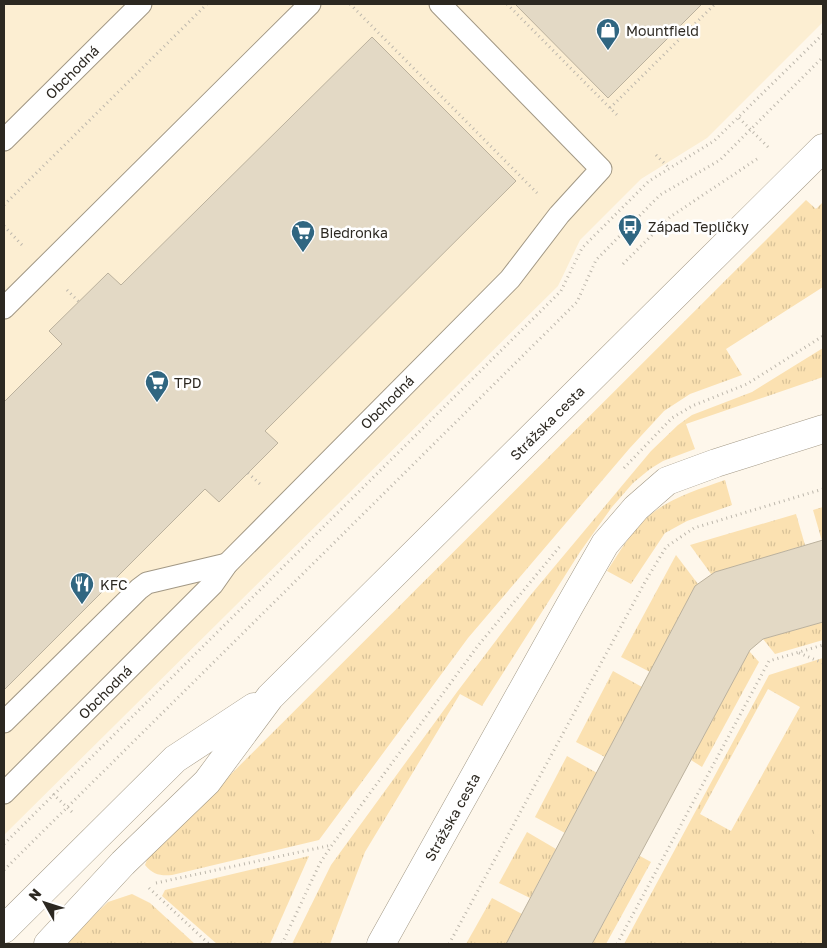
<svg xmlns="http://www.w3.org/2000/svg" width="827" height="948" font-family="'Golos Text',sans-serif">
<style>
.built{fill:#fceed2}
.grass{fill:url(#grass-tufts);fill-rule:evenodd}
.pitch{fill:#fbe1b1}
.building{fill:#e3d9c5;stroke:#bbb19d}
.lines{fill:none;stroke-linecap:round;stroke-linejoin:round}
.service-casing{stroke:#a29885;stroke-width:23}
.minor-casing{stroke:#a29885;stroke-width:29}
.tertiary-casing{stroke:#a29885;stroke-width:29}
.path{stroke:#bdb7ac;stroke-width:3;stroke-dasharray:1 4;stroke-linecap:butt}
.service{stroke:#fff;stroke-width:21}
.minor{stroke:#fff;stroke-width:28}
.tertiary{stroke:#fff;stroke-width:28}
.labels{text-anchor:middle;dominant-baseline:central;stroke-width:5;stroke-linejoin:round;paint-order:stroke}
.poi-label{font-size:14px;fill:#2c2821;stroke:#fff;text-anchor:start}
.street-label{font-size:14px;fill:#2c2821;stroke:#fff}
</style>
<defs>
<pattern id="grass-tufts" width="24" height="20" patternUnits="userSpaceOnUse" patternTransform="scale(1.25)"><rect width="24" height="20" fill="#fbe1b1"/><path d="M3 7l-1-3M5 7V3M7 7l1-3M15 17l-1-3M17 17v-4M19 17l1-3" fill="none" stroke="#d7c198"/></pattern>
</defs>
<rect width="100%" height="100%" fill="#fef7eb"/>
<polygon class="built" points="4,4 823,4 823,22 707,138 641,179 580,240 558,286 4,835"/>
<g class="grass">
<path d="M806,200L816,209L823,202V287L726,349L742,375L690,394L664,411L629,449L468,638L319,840L172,875C161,876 153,875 145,865L148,857Z"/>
<polygon points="823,348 823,377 686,424 695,449 663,461 650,469 633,483 612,507 580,552 482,706 460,694 365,852 330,944 292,944 331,865 457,692 529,597 651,451 678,425 692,415 752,392"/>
<path d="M725,480L732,505L687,521L665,533L631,584L607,571C617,556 626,540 638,527C659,501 694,491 725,480Z"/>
<polygon points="823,507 823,541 822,541 813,510"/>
<polygon points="796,514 805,545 711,574 690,545"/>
<polygon points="676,555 698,584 650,672 621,657"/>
<polygon points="823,622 823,640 775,654 763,639"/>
<polygon points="749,651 759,662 702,767 691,760"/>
<path d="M823,658V944H624L769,675ZM768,689L800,707L731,831L700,814Z"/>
<polygon points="613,671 642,687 605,757 576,742"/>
<polygon points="567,756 597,773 565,833 535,817"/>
<polygon points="527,832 556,849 530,898 499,883"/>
<polygon points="309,856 270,944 217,944 162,896 165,890"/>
<polygon points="640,856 651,862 606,944 592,944"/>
<polygon points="132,894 150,903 195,944 64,944 108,902"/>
<polygon points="492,898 522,914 506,944 466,944"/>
</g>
<polygon class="pitch" points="823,807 823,864 808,811"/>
<g class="building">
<polygon points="515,4 702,4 608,98"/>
<polygon points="372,37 516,181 265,431 278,443 219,502 205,489 4,690 4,402 62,344 49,331 108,273 121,285"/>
<polygon points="823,540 823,622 763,639 750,650 592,944 506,944 695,586 715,572"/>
</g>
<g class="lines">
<g class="service-casing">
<g id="service">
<polyline points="4,140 141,4"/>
<polyline points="4,308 310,4"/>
<polyline points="4,722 139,589 147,583 227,564"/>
<polyline points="4,793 213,584 227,564 510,279 559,215 601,169 440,4"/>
</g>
</g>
<g class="minor-casing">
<polyline id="minor" points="381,944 570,605 605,544 636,508 667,481 716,463 823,429"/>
</g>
<g class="tertiary-casing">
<g id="tertiary">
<polyline points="4,929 175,759 254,707"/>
<polyline points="48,944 123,863 207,782 270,697 823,148"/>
</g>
</g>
<g class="path">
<polyline points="350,4 537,193"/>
<polyline points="507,4 617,115"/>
<polyline points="610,108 715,4"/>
<polyline points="739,118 770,149"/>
<polyline points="656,155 669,168"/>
<polyline points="4,205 207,4"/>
<polyline points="4,226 22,245"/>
<polyline points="623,264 670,217 760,157"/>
<polyline points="67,290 79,302"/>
<polyline points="624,468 672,418 692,406 747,384 823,336"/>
<polyline points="248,473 261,485"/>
<polyline points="799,653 823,663"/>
<polyline points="53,794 72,812"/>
<polyline points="4,844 561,291 582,248 649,181 714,141 823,34"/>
<polyline points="4,870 577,302 596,260 660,195 720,160 823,57"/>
<polyline points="156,883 332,845"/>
<polyline points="149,888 209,944"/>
<polyline points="282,944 320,863 332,845 477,647 561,545"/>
<polyline points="449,944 645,582 666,547 694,528 823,489"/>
<polyline points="617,944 769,661 823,645"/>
</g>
<use href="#service" class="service"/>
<use href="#minor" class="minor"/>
<use href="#tertiary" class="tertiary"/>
</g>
<defs>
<g id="shop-pin" transform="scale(1.25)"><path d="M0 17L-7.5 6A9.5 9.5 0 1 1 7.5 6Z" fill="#306681" stroke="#fff"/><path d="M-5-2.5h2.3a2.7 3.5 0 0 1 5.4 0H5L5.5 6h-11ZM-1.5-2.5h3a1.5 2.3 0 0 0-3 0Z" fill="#fff"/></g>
<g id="bus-pin" transform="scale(1.25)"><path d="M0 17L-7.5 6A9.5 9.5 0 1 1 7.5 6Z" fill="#306681" stroke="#fff"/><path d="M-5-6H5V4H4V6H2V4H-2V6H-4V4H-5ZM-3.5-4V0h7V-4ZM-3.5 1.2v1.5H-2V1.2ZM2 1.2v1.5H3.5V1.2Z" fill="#fff"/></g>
<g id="supermarket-pin" transform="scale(1.25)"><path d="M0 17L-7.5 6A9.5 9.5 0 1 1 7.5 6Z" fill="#306681" stroke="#fff"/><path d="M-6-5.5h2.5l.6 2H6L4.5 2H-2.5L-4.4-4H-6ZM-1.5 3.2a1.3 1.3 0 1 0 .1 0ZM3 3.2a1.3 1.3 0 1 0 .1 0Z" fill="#fff"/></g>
<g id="restaurant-pin" transform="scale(1.25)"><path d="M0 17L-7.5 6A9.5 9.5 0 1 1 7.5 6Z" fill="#306681" stroke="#fff"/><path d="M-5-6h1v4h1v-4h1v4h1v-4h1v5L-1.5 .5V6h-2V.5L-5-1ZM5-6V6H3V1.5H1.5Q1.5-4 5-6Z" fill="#fff"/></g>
</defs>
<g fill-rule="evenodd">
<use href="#shop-pin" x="608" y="30"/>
<use href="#bus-pin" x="630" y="226"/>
<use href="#supermarket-pin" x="303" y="232"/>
<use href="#supermarket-pin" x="157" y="382"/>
<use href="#restaurant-pin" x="82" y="584"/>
</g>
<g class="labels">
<g class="poi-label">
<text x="626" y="30">Mountfield</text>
<text x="648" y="226">Západ Tepličky</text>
<text x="320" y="232">Biedronka</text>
<text x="174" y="382">TPD</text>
<text x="100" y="584">KFC</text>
</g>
<g class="street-label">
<text transform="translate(72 72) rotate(-45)">Obchodná</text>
<text transform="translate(387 402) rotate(-45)">Obchodná</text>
<text transform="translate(547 423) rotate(-45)">Strážska cesta</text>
<text transform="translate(105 692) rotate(-45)">Obchodná</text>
<text transform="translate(452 817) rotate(-61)">Strážska cesta</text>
</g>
</g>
<rect width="827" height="948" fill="none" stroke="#2c2821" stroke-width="10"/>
<g transform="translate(45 903) rotate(309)" stroke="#ffffff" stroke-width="4" paint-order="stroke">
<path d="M0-4L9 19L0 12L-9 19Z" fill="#2c2821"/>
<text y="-8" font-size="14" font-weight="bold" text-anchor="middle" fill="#2c2821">N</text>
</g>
</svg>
